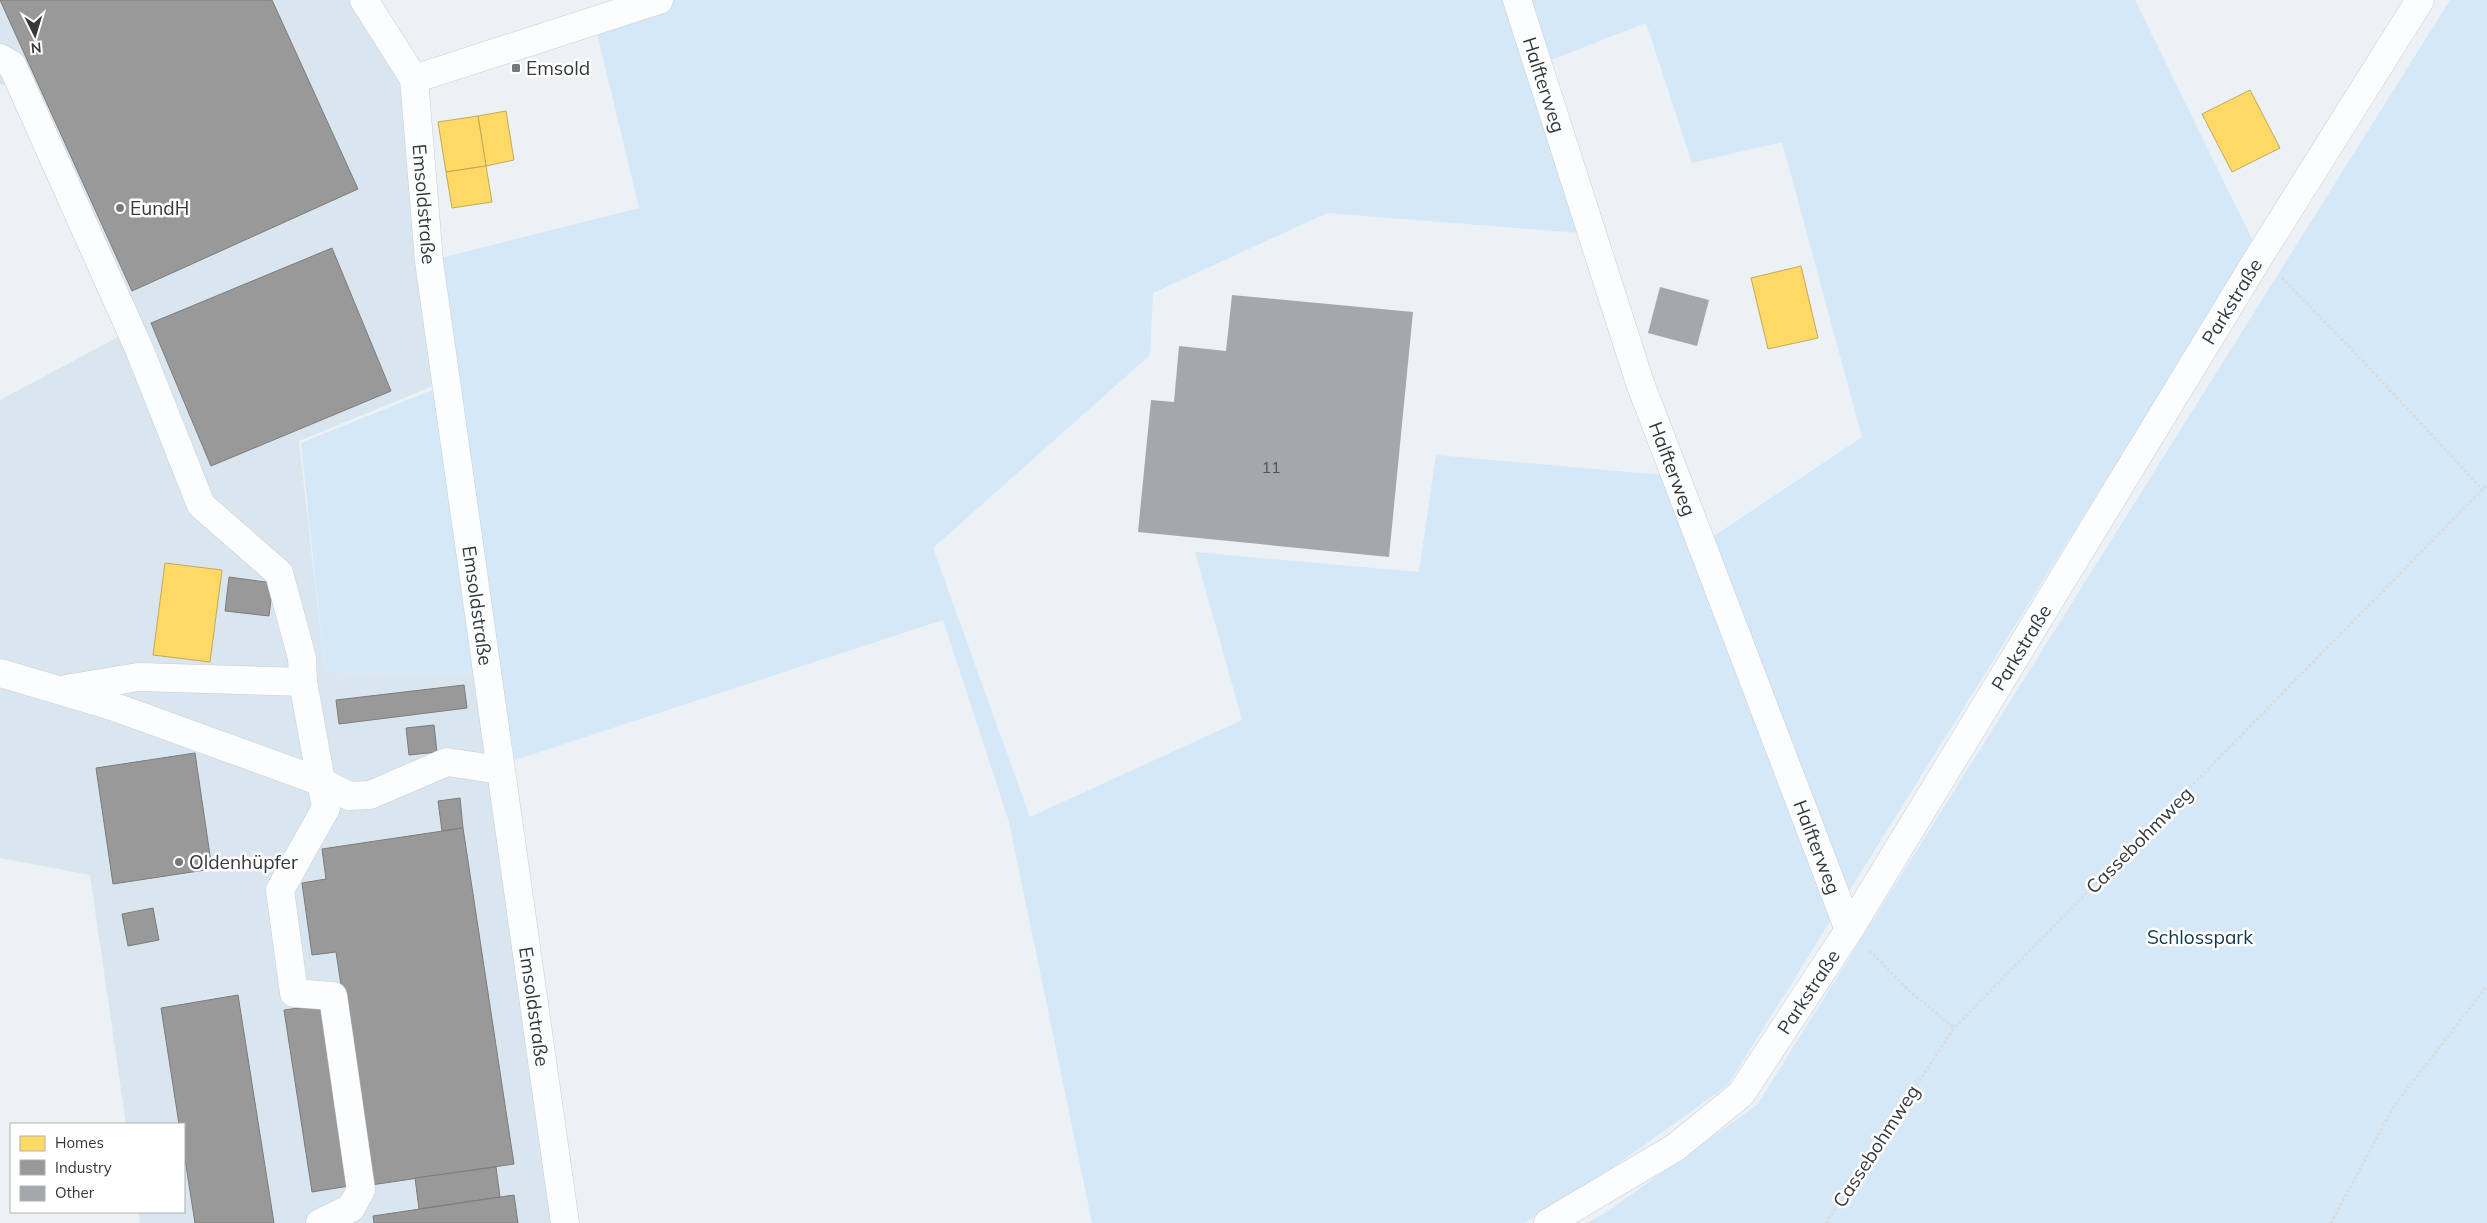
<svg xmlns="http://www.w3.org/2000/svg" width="2487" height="1223" font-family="Mulish,sans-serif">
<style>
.built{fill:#dae6ef}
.green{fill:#d5e8f8;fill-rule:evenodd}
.homes{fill:#ffd966;stroke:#c2a959}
.industry{fill:#999;stroke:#7b7c7d}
.building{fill:#a4a8ac}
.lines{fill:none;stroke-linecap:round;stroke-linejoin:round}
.minor-casing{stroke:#c9cdd0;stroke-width:29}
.path{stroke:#dadcdc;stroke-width:3;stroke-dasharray:2.5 2.5;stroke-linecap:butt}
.minor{stroke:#fcfdfe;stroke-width:28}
.poi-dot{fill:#74797c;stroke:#fff;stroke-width:2}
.labels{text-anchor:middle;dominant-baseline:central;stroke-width:5;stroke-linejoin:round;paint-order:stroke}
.number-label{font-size:16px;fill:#505457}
.poi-label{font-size:19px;fill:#34383b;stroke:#fff;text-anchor:start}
.street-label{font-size:19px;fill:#34383b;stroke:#fff}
.park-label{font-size:19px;fill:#0f364f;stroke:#fff}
</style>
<rect width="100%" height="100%" fill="#ecf1f6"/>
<polygon class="built" points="0,0 357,0 410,83 443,382 299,441 325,673 482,674 559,1223 140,1223 139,1212 184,1212 184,1124 126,1124 90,875 0,858 0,400 118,337 5,85 0,84"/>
<g class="green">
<path d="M659,0H2135L2254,243L1728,1085L1587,1186L1523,1223H1092L1009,822L943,620L515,760L429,261L639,208L594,21ZM1646,23L1692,163L1782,142L1862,437L1702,544L1675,476L1436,455L1419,572L1195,552L1242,720L1030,817L933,548L1150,355L1153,293L1327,213L1592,234L1538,65Z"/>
<polygon points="2450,0 2487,0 2487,1223 1587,1223 1605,1213 1757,1105"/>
<polygon points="442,386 482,674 325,673 301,443"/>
</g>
<g class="homes">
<polygon points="2250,90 2280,148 2232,172 2202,114"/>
<polygon points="506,111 514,160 486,166 478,116"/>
<polygon points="478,116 486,166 446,172 438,122"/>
<polygon points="486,166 492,202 452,208 446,172"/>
<polygon points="1801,266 1818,338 1768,349 1751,278"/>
<polygon points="165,563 222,570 210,662 153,655"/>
</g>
<g class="industry">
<polygon points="0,0 272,0 358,189 132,291"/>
<polygon points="332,248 391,391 211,466 151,323"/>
<polygon points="229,577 273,583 269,616 225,611"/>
<polygon points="464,685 467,708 339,724 336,700"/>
<polygon points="434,725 437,752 409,755 406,728"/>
<polygon points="195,753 212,869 113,884 96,768"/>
<polygon points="460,798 463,828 442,831 438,801"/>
<polygon points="463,828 514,1164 371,1185 336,952 312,955 302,883 326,879 322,849"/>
<polygon points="153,908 159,940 128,946 122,914"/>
<polygon points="238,995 274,1223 195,1223 184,1153 184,1124 179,1124 161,1008"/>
<polygon points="321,1005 349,1186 312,1192 284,1010"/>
<polygon points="496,1167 500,1197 419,1209 415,1178"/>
<polygon points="514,1195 518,1223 374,1223 373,1216"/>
</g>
<g class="building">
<polygon points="1660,287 1709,300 1697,346 1648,333"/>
<polygon points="1232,295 1413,312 1389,557 1138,532 1151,400 1174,402 1179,346 1226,351"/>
</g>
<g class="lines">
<g class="minor-casing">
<g id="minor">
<path id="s1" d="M364,0L414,79L429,261L565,1223"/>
<path id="s2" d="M1517,0L1640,383L1849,930"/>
<polyline points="0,58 12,65 140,351 201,505 279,573 302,658 303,682 326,808 280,890 294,993 333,996 361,1190 351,1208 320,1223"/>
<polyline points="414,79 659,0"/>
<polyline points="0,673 112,706 322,782 349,796 370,795 447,762 500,770"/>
<polyline points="66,689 138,677 303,682"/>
<path id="s3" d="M1548,1223L1676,1147L1741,1094L1849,930L2260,255L2420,0"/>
</g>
</g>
<g class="path">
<polyline points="2282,278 2360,358 2483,490"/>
<polyline points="1870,951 1907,989 1954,1028"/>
<polyline points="1826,1223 1954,1028 2487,485"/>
<polyline points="2331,1223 2394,1106 2487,986"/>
</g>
<use href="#minor" class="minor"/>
</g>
<g class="poi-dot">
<rect x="511" y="63" width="10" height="10" rx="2.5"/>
<circle cx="120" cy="208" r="5"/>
<circle cx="179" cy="862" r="5"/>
</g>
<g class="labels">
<g class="number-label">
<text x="1271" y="467">11</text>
</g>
<g class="poi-label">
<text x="526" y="68">Emsold</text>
<text x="130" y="208">EundH</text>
<text x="189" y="862">Oldenhüpfer</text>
</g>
<g class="street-label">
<text stroke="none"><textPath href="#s2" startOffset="89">Halfterweg</textPath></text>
<text stroke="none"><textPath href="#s1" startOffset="219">Emsoldstraße</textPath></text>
<text stroke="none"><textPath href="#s3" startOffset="1165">Parkstraße</textPath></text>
<text stroke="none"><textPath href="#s2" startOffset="494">Halfterweg</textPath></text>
<text stroke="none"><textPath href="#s1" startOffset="624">Emsoldstraße</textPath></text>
<text stroke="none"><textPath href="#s3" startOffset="760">Parkstraße</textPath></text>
<text transform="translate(2139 840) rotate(-45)">Cassebohmweg</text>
<text stroke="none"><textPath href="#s2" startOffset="899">Halfterweg</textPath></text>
<text stroke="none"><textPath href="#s3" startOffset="355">Parkstraße</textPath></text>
<text stroke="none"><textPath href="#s1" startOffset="1029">Emsoldstraße</textPath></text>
<text transform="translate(1876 1146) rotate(-57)">Cassebohmweg</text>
</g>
<g class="park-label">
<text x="2200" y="937">Schlosspark</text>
</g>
</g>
<rect x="10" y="1123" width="175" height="90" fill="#ffffff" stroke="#aeafb1"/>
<rect x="20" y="1136" width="25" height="15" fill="#ffd966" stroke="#aeafb1"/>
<text x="55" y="1148" font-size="15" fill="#34383b">Homes</text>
<rect x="20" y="1160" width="25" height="15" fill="#999999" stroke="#aeafb1"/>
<text x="55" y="1173" font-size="15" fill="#34383b">Industry</text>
<rect x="20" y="1186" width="25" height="15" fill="#a4a8ac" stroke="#aeafb1"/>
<text x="55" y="1198" font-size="15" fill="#34383b">Other</text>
<g transform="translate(35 35) rotate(175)" stroke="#ffffff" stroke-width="4" paint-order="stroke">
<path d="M0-4L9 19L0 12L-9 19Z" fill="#34383b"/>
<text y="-8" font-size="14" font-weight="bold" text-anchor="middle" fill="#34383b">N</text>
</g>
</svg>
